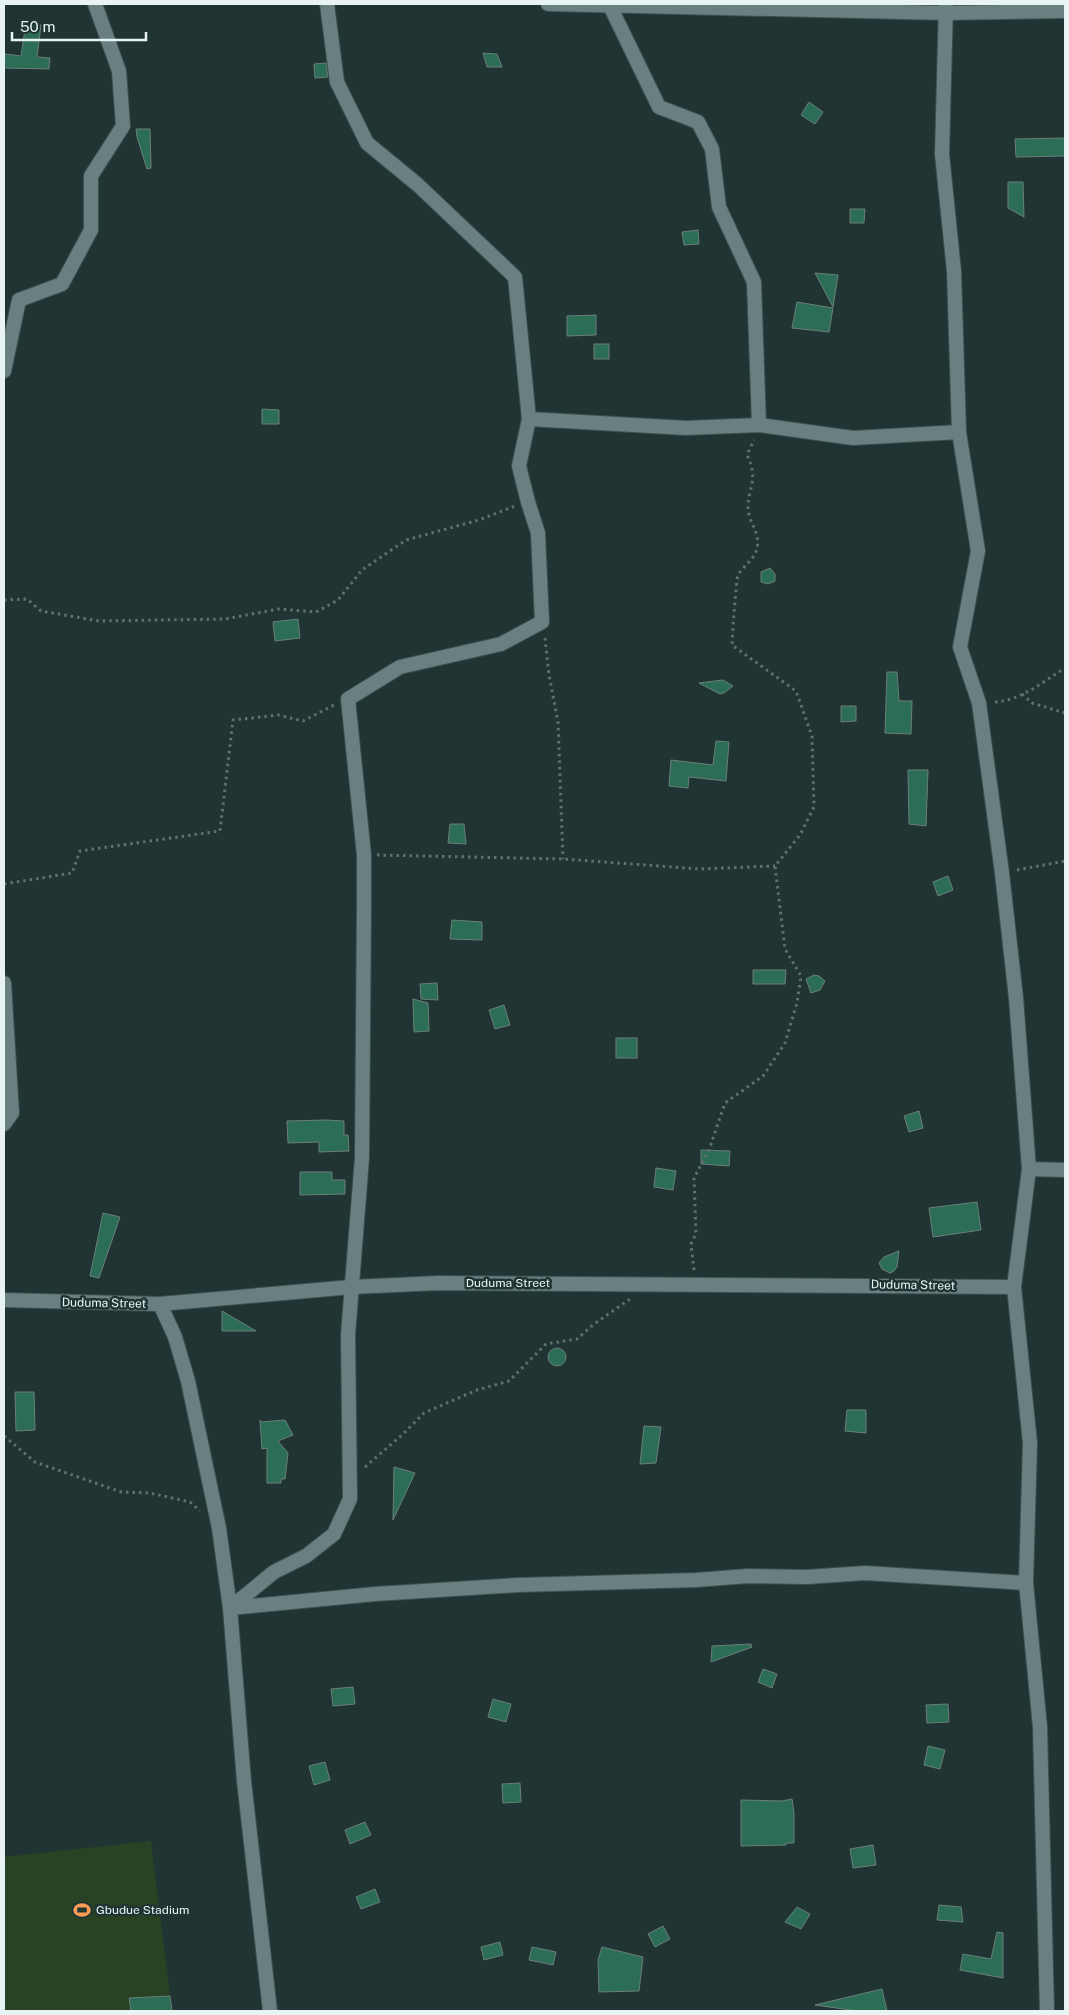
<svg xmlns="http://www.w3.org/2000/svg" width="1069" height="2015" font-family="'Public Sans',sans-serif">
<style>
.green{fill:#284323}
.building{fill:#2c6d58;stroke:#6c7f77}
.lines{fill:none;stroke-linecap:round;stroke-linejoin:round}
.minor-casing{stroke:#3e4f50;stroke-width:16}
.path{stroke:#607171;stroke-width:3;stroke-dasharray:2.5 4;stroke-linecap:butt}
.minor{stroke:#6a8080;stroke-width:14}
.labels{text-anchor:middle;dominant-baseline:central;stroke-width:5;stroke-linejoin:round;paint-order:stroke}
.street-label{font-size:12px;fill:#e8f4f4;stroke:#203434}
.poi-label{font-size:12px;fill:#e8f4f4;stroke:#203434;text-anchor:start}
</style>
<rect width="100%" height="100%" fill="#203434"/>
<polygon class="green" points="151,1841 172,2011 4,2011 4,1857"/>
<g class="building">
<polygon points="26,23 41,25 37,57 50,58 49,69 4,68 5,54 21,56"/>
<polygon points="483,53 497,54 502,67 487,67"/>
<polygon points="326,63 328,77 315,78 314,64"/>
<polygon points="809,102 823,112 815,124 801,115"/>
<polygon points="136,129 150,129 151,168 147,169 137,137"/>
<polygon points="1065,138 1065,156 1016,157 1015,139"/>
<polygon points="1008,182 1023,182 1024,217 1008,208"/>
<polygon points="850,209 865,209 864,223 850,223"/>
<polygon points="698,230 699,244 684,245 682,232"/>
<polygon points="815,273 838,275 833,307"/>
<polygon points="797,302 833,308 829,332 792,328"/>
<polygon points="596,315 596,335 567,336 567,316"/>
<rect x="594" y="344" width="15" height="15"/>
<polygon points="262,409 279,410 279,424 262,424"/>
<polygon points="770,568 775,574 775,581 768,584 761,582 761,572"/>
<polygon points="298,619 300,638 275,641 273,622"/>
<polygon points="887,672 897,672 899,701 912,701 911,734 885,733"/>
<polygon points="723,680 733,686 724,693 720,694 699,683"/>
<polygon points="841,706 856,706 856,721 841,722"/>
<polygon points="716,741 729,742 726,781 689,777 688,788 669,786 671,760 713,765"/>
<polygon points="908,770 928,770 926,826 909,824"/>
<polygon points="450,824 464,824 466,844 448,843"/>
<polygon points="948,876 953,890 938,896 933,882"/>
<polygon points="452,920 482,922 482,940 450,939"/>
<polygon points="753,970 786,970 785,984 753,984"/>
<polygon points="814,975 819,976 825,981 820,990 811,993 806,979"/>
<polygon points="437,983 438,1000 421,999 420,984"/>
<polygon points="413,999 428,1003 429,1031 414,1032"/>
<polygon points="504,1005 510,1025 495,1029 489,1010"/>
<rect x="616" y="1038" width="21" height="20"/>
<polygon points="919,1111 923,1128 909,1132 904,1116"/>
<polygon points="326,1120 344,1121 344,1135 348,1135 349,1151 319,1152 319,1142 288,1143 287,1121"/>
<polygon points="701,1150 730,1151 729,1166 701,1164"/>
<polygon points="656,1168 676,1171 673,1190 654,1187"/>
<polygon points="300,1172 332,1172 332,1180 345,1180 345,1194 300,1195"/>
<polygon points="977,1202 981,1230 933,1237 929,1208"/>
<polygon points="103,1213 120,1217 99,1278 90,1276"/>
<polygon points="899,1251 897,1267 894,1271 890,1273 882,1269 879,1263 884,1257"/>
<polygon points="222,1311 256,1331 222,1331"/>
<circle cx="557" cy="1357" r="9"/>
<polygon points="15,1392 34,1392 35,1430 16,1431"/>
<polygon points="847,1410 866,1410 866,1433 845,1431"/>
<polygon points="260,1420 261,1422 285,1420 293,1435 278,1441 288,1453 285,1479 281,1479 281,1483 267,1483 267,1448 262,1449"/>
<polygon points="644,1426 661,1427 656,1463 640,1464"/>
<polygon points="394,1467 415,1473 393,1520"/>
<polygon points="751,1644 752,1647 711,1662 712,1646"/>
<polygon points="763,1669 777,1674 772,1688 758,1682"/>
<polygon points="353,1687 355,1704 333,1706 331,1689"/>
<polygon points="493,1699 511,1704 506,1722 488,1717"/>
<polygon points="948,1704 949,1722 927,1723 926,1705"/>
<polygon points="928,1746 945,1750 940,1769 924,1765"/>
<polygon points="325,1762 330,1780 314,1785 309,1766"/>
<polygon points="520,1783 521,1802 503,1803 502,1784"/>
<polygon points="792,1799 794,1813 794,1843 786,1843 786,1845 741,1846 741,1800 782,1801"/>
<polygon points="365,1822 371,1835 350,1844 345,1830"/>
<polygon points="873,1845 876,1865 853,1868 850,1849"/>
<polygon points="375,1889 380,1902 361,1909 356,1897"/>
<polygon points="939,1905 961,1907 963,1922 937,1920"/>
<polygon points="797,1907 810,1914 801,1929 785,1922"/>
<polygon points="663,1926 670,1939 655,1947 648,1934"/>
<polygon points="997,1932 1003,1933 1003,1978 960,1970 963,1954 991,1959"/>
<polygon points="500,1942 503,1955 484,1960 481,1947"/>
<polygon points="532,1947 556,1952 553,1965 529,1960"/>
<polygon points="602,1947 643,1957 639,1991 599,1992 598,1960"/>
<polygon points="882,1989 887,2011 858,2011 815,2005"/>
<polygon points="170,1996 172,2011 131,2011 129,1998"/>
</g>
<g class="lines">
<g class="minor-casing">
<g id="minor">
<polyline points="327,4 337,82 367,143 418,185 515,277 529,419 686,428 759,425 853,438 959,432"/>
<polyline points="548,4 946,13 1065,11"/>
<polyline points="946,4 942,154 954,271 959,432 978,551 960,647 979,703 1002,873 1016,998 1029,1169 1014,1287 1030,1443 1026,1583 1040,1727 1047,2011"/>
<polyline points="610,6 659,107 698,122 712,149 719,207 754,282 759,425"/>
<polyline points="4,371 19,300 62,284 91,230 91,176 123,126 119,71 95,4"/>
<polyline points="4,983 12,1113 4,1124"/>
<polyline points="1029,1169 1065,1170"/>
<polyline points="4,1300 160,1304 351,1287 439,1283 1014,1287"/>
<polyline points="160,1304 175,1337 188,1381 219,1528 230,1608 244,1781 270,2011"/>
<polyline points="230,1608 274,1572 306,1556 334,1534 350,1499 348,1335 362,1158 364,907 364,855 348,699 400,667 501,644 542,622 538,533 528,502 519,466 529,419"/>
<polyline points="231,1608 375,1594 518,1585 696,1580 748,1576 807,1577 865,1573 1026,1583"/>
</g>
</g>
<g class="path">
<polyline points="4,600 27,599 41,611 99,621 225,619 279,609 316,612 338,600 362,570 406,540 479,520 515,506"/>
<polyline points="545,638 549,675 558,722 563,859"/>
<polyline points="1022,694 1032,703 1065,713"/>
<path d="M995,702C1020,701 1044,681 1065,668"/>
<polyline points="377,855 563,859 700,869 775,866"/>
<polyline points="1017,870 1065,861"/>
<polyline points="4,884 72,873 80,851 220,831 233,720 278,715 303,721 334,705"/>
<path d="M694,1270L691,1244L696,1234L694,1178L709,1150L725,1103L763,1076L785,1043L797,1003L801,976L785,949L775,866L800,835L814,807L812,736L796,691L732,645C733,627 734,610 736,591C737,587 736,580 738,576C742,566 755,560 757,548C760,535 752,526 749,515C744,491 761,483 747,455L754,440"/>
<polyline points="4,1436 35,1462 121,1492 150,1493 190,1502 200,1511"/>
<polyline points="365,1467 403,1434 424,1413 477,1390 509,1381 546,1344 577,1339 594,1324 630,1299"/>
</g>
<use href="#minor" class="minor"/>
</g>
<defs>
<g id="stadium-bare" transform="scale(1.35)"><path d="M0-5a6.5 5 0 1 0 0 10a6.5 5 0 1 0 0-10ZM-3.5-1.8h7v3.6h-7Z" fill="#fd9d55" stroke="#203434" stroke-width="2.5" paint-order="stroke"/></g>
</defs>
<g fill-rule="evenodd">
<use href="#stadium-bare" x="82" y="1910"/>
</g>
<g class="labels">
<g class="street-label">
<text x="508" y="1283">Duduma Street</text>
<text transform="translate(913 1285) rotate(1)">Duduma Street</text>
<text transform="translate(104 1303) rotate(1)">Duduma Street</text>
</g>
<g class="poi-label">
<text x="96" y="1910">Gbudue Stadium</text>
</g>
</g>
<rect width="1069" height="2015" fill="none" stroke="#e8f4f4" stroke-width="10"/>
<path d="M12 32v8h134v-8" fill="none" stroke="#e8f4f4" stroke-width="2.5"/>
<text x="20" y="32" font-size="15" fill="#e8f4f4" stroke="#203434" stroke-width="4" paint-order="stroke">50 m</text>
</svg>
